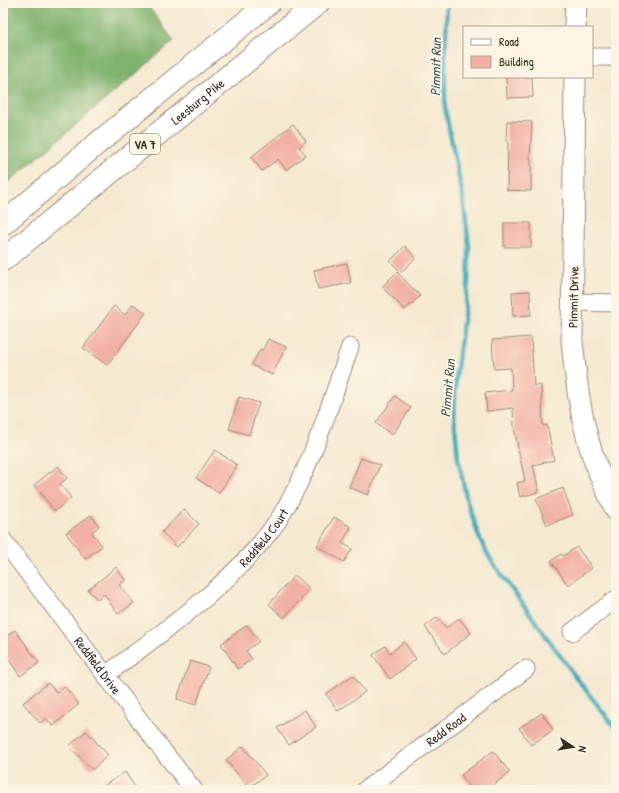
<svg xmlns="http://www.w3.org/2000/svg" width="619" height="793" font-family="'Patrick Hand',sans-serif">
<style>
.forest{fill:#7fb26d;stroke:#5d6e46}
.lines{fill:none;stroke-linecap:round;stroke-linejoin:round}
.stream{stroke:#40aebe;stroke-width:4.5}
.building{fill:#f2b0a4}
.minor-casing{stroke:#988a77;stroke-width:19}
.tertiary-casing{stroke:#988a77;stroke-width:23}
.primary-casing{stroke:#988a77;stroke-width:24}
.minor{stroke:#fff;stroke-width:17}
.tertiary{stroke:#fff;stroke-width:21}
.primary{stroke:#fff;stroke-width:22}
.labels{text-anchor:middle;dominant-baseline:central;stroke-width:3.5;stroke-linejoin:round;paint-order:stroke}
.shield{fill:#fcf5e5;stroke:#75675a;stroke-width:1}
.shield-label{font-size:12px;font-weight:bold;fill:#3b2a1e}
.street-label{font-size:13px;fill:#3b2a1e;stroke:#fcf5e5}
.water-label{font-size:14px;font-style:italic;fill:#3d5856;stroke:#fcf5e5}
</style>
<rect width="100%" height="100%" fill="#fcf5e5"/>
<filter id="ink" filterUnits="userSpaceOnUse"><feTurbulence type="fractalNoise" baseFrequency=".025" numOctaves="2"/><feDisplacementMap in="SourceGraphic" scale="8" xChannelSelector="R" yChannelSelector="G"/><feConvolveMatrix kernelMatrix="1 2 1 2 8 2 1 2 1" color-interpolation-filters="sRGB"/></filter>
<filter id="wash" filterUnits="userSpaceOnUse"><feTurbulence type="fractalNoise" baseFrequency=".012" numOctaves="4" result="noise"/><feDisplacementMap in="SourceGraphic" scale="16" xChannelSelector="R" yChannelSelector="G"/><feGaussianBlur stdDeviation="0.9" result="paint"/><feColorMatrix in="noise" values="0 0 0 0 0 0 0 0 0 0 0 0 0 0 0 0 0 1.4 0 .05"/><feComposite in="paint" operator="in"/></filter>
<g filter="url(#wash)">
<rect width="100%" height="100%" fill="#f5e9d0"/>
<polygon class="forest" points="3,3 146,3 174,41 3,187"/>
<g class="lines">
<polyline class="stream" points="447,3 445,68 445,109 463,198 469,246 468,284 456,376 454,415 458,458 467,501 479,537 490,559 575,676 616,729"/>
</g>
<g id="blocks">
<g class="building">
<polygon points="506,77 532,77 533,97 507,98"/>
<polygon points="507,121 532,122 530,159 531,159 531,191 507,190 508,141 506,141"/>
<polygon points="293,124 306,141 299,147 306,155 286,170 278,159 262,171 251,157"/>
<rect x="504" y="223" width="27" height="24"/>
<polygon points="405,246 416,258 401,272 390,261"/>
<polygon points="347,263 351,283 318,289 314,270"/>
<polygon points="397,272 420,296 405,310 382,287"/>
<polygon points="530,291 531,315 513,316 512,292"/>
<polygon points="133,304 146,313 107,365 83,348 114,306 125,315"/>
<polygon points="531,337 534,386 541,385 543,426 547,425 554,460 533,465 539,492 520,497 517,483 525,481 514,428 513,408 487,411 485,393 512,390 511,368 494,369 492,340"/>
<polygon points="268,339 286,347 272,375 252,365 260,349 263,350"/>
<polygon points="395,396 411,408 392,435 376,423"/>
<polygon points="239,397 259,403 249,435 229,429"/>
<polygon points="215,450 237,465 219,493 196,478"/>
<polygon points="361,458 380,465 368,495 349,487"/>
<polygon points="58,466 67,478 60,484 71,498 55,511 34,485"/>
<polygon points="563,488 573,515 547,525 536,499"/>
<polygon points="184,509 199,524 177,547 162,532"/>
<polygon points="91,515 99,526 92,532 102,546 85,559 66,533"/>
<polygon points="334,517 351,527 342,543 352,549 344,562 317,546"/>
<polygon points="577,547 592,568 568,585 551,561 561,554 563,556"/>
<polygon points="116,567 125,580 119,585 134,603 118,614 104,594 98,600 88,590"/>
<polygon points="295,575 310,589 284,618 269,604"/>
<polygon points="437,617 446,628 459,618 471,633 445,654 425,627"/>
<polygon points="247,625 259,641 246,651 252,659 238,669 221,644"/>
<polygon points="15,630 39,663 20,676 3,651 3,639"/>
<polygon points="404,642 416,659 390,679 373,655 385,646 390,653"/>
<polygon points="190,661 209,667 196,705 177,699"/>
<polygon points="353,675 365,692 338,711 326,694"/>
<polygon points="48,683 57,693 64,686 79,704 53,726 46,718 40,723 23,703"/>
<polygon points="305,710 316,727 289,745 277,728"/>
<polygon points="542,713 553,730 531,745 519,728"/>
<polygon points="86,731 108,755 92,770 69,746"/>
<polygon points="243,746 266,775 249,788 226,760"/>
<polygon points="493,751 510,772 487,790 473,790 461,775"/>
<polygon points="125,772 137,790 97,790"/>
</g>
</g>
</g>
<g filter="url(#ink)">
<use href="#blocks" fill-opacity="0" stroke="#988a77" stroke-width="1"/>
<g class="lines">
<g class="minor-casing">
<g id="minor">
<polyline points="592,57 616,57"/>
<polyline points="572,302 616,303"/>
<path id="s1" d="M3,540L163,751L194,790"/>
<polyline points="572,632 616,599"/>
<path id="s2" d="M106,675C166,629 232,585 277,522C285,510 292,496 299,483C320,439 334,393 350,347"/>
<path id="s3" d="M365,790L526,669"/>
</g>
</g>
<g class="tertiary-casing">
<g id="tertiary">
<polyline points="575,27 576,3"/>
<path d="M575,77L572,341C576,379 580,417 592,453C598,473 607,491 616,510"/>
</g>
</g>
<g class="primary-casing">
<g id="primary">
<polyline points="3,224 99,142 269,3"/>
<path id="s4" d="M3,260L318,3"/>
</g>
</g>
<use href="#minor" class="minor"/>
<use href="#tertiary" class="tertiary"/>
<use href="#primary" class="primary"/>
</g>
</g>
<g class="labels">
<rect class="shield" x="130" y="134" width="30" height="20" rx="3"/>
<g class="shield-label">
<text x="145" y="144">VA 7</text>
</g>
<g class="street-label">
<text stroke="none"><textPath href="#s4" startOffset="251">Leesburg Pike</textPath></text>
<text transform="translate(573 297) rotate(-89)">Pimmit Drive</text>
<text stroke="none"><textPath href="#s2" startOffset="210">Reddfield Court</textPath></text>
<text stroke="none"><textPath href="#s1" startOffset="157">Reddfield Drive</textPath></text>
<text stroke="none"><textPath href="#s3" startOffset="101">Redd Road</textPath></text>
</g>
<g class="water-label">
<text transform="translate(435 67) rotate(-89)">Pimmit Run</text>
<text transform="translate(447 388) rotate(-85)">Pimmit Run</text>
</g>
</g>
<rect width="619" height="793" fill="none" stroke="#fcf5e5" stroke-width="16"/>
<rect x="463" y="26" width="130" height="52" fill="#fcf5e5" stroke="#afa495"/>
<rect x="471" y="39" width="20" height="6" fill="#ffffff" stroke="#afa495"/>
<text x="499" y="46" font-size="12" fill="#3b2a1e">Road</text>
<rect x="471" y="56" width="20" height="12" fill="#f2b0a4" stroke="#afa495"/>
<text x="499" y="66" font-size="12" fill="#3b2a1e">Building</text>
<g transform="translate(573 747) rotate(102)" stroke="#fcf5e5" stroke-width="3" paint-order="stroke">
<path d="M0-3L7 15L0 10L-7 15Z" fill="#3b2a1e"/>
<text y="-6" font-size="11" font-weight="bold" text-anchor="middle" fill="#3b2a1e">N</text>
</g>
</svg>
